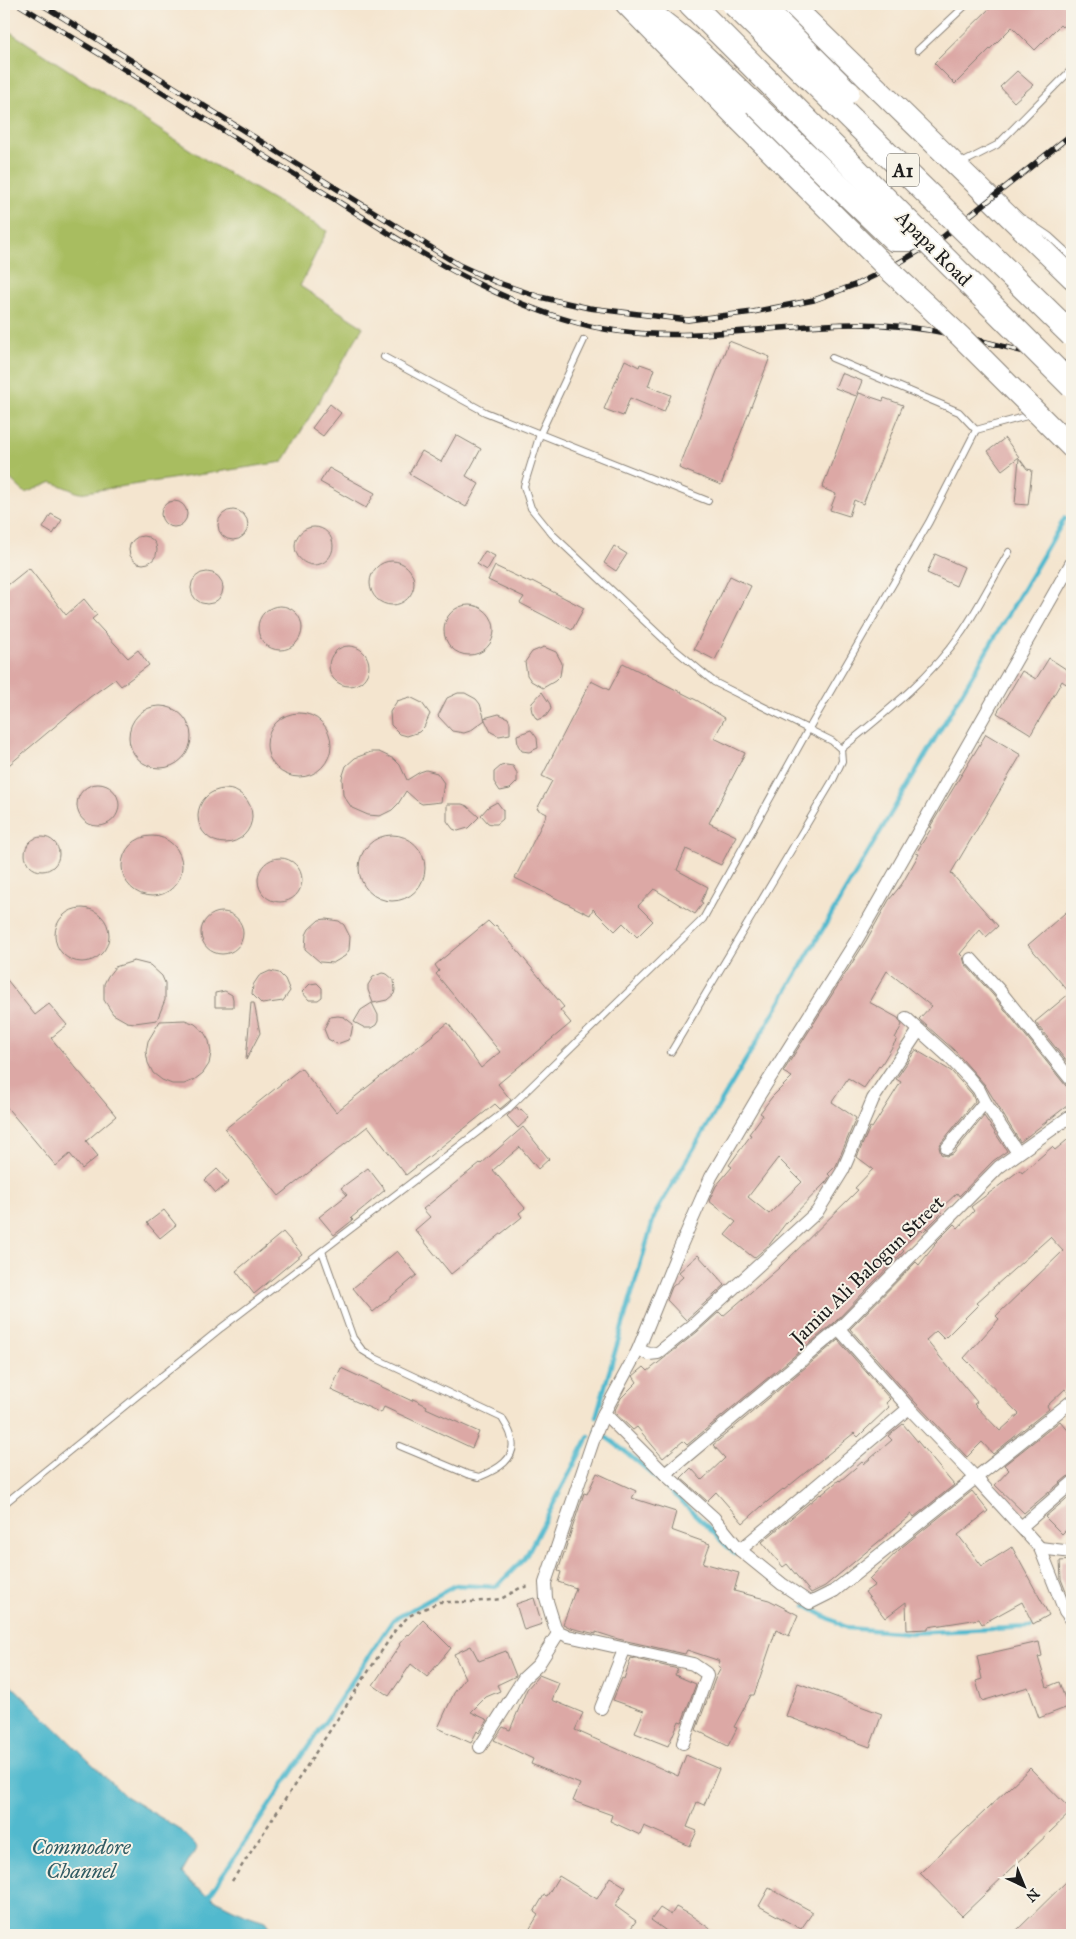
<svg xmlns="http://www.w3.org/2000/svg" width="1076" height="1939" font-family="'IM FELL Great Primer',serif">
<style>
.green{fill:#a8bd61;stroke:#626c3e}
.water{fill:#51b9ce;stroke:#366a75}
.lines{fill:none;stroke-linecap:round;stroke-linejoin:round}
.stream{stroke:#51b9ce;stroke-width:4.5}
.building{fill:#dca8a5;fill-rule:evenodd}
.lane-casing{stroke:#888076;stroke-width:8}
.street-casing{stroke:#888076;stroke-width:14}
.primary-casing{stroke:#888076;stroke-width:23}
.highway-casing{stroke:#888076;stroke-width:26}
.path{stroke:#888076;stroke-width:2.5;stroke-dasharray:4 4;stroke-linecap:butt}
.lane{stroke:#fff;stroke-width:6}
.street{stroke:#fff;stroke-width:12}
.primary{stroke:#fff;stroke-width:21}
.highway{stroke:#fff;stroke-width:24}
.rail-casing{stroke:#1c1c1c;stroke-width:5.5}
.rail{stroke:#f7f3e8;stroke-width:4;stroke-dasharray:11;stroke-linecap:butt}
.primary-bridge-casing{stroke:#888076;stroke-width:23;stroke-linecap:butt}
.highway-bridge-casing{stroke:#888076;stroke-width:26;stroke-linecap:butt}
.primary-bridge{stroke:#fff;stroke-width:21}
.highway-bridge{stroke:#fff;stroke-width:24}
.labels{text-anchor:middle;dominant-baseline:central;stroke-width:4;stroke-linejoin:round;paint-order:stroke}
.shield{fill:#f7f3e8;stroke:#5e5c59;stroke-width:1}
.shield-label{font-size:19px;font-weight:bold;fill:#1c1c1c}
.street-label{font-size:20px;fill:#1c1c1c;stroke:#f7f3e8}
.water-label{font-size:21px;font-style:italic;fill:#315b63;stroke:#f7f3e8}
</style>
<rect width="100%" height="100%" fill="#f7f3e8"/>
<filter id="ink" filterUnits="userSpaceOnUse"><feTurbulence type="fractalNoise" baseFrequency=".02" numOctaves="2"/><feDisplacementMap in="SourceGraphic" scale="10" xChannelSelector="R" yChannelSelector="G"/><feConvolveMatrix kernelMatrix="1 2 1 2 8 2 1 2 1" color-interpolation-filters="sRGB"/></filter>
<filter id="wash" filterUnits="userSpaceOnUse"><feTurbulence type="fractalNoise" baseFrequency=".0096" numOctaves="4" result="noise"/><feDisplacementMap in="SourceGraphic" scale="20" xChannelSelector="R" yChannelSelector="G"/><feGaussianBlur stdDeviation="1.12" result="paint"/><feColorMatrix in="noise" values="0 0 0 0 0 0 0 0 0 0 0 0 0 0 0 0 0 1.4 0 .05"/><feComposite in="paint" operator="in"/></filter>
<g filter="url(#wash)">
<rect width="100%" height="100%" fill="#f4e5cf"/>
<polygon class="green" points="4,28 209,162 327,231 300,286 363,327 283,462 79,493 52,482 25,493 4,473"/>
<path class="water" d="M4,1678L125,1796L178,1828L197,1847L182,1873C198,1894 241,1915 266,1921L276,1935H4Z"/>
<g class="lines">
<g class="stream">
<polyline points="596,1417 655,1214 1065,518"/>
<path d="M597,1431C649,1466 691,1511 735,1554"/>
<polyline points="806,1606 847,1628 910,1633 1031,1627"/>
<polyline points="207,1899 393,1620 456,1585 496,1587 525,1558 589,1436"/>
</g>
</g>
<g id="blocks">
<g class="building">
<polygon points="994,4 1072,4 1072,18 1062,27 1060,25 1035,50 1012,27 955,84 934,63"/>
<polygon points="1017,71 1033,85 1014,102 1000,87"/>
<polygon points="729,341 770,357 721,485 679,468"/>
<polygon points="625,360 639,367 640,364 654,369 648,386 671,395 664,412 630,398 623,416 604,409"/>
<polygon points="841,373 862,381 856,396 835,388"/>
<polygon points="859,393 883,401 884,398 903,405 863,504 854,500 849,516 830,510 836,494 822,488"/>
<polygon points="330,404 341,413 323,436 312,428"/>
<polygon points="456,435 481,449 466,476 479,484 466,507 409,474 422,451 441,462"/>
<polygon points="1005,438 1019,457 1002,470 988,451"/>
<polygon points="1019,458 1027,469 1032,470 1028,505 1015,504"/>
<polygon points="329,468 375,493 366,508 320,482"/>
<circle cx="174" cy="514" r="13"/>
<circle cx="233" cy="525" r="15"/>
<polygon points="51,514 62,520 53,534 43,528"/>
<circle cx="314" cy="546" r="19"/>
<circle cx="143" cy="550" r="14"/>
<polygon points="614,546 627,554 616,571 604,563"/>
<polygon points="485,551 495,556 487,570 477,564"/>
<polygon points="935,554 964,567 956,586 927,573"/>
<circle cx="392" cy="583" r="22"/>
<polygon points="495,566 531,583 532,581 584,608 572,630 520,603 524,597 488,580"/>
<polygon points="29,568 66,615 84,599 97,615 92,619 128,658 138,650 149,665 121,686 115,679 90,697 4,769 4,588"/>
<circle cx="207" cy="588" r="16"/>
<polygon points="730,576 751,586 715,660 694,649"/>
<circle cx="469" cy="630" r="25"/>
<circle cx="280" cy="628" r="22"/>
<circle cx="349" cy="666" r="20"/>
<polygon points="544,647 556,652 562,663 560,676 555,681 543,688 531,681 527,675 525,662 532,652"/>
<polygon points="1049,658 1072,673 1066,684 1062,681 1031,734 997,713 1022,671 1036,679"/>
<polygon points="623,663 698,701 725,718 714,738 745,753 709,823 736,836 721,865 686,849 677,870 708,887 701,902 703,903 695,914 654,889 638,906 653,921 637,937 623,923 615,931 593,909 590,915 515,878 547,814 537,809 552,781 542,776 591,681 609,690"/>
<polygon points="542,692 550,704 551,709 546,716 537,720 532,712 531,707 532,703"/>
<polygon points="458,693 465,693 476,699 480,704 485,720 470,731 464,733 452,731 438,716 447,698"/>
<polygon points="410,697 422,703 430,714 424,727 419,732 407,736 400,734 391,725 390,712 397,701"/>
<circle cx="160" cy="737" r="31"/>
<circle cx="299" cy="745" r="32"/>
<polygon points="499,714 508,718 510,723 510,734 499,736 491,732 484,718"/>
<polygon points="531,730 537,738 538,748 529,752 522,751 518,745 517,735"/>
<path d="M986,734L1021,755L951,873L998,926L986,937L980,930L960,954L963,957L965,964L993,995L1066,1086L1072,1089V1102L1020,1142L985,1085L954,1050L919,1019L931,1006L887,971L869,1002L898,1018L902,1025L895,1038L897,1039L880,1067L879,1066L864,1088L848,1078L832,1102L856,1118L836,1166L828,1174L830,1176L826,1182L786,1223L769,1245L754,1258L725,1235L736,1222L709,1201L716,1186L732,1167L729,1165L751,1135L749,1134L763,1115L760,1113L772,1097L792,1077L783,1072L866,941L889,900L902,884L919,854L916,853L932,827H930ZM778,1158L802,1182L769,1214L748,1197Z"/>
<polygon points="371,752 379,752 394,759 400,765 407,780 420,772 426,770 437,773 444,783 441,802 422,804 417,801 406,791 398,804 392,810 380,816 368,815 352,808 343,795 342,778 346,766 355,758"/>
<polygon points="506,765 513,766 517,773 517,782 510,789 500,791 494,782 494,772 501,766"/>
<circle cx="98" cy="805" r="21"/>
<circle cx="225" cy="816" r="27"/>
<polygon points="497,802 503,810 503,819 497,824 492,824 488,823 481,815 488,807"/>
<polygon points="447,804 462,804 467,806 479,817 468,828 458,831 453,829 447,821"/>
<circle cx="392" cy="868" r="33"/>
<circle cx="152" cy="866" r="30"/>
<circle cx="42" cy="854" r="17"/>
<circle cx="280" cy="880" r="22"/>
<polygon points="1072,907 1072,1068 1035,1022 1070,993 1028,945"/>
<circle cx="82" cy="935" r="27"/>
<circle cx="222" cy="933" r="21"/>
<polygon points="326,919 339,921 344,925 350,937 349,950 345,956 333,963 320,962 305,949 306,935 309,929 319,920"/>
<polygon points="488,921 494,927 496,925 564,1007 560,1010 571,1023 498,1084 511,1100 506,1104 500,1109 495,1104 406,1175 368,1126 279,1196 225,1129 301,1068 336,1112 448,1023 481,1068 500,1052 436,974 439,971 435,965"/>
<polygon points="134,961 150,965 162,976 165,983 165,1000 157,1020 135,1023 127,1022 113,1014 104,1000 104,984 108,976 115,967"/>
<polygon points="270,971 279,973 285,979 290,991 283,1001 262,1004 252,994 253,985 259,976"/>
<polygon points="382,973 387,974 394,980 395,990 394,994 387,1000 373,1003 368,990 368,985 373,977"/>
<polygon points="4,976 35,1015 49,1004 67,1025 51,1038 116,1116 86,1141 98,1156 82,1169 70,1154 56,1166 4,1104"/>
<polygon points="317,983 322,988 322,997 318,1000 309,1000 302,992 310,984"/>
<polygon points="225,991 232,995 233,999 233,1007 215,1007 215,993"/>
<polygon points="251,1003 254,1003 260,1033 246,1060"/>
<polygon points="372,1003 378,1015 378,1021 376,1025 371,1028 365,1028 354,1022 361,1010"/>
<polygon points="338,1016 344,1017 353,1024 351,1035 348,1040 337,1044 328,1039 324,1029 330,1017"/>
<polygon points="185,1020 195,1024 204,1032 209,1041 211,1053 209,1064 203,1073 194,1080 184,1084 172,1084 162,1080 153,1073 148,1063 146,1052 148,1041 160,1021"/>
<polygon points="916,1050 951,1071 972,1094 975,1101 941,1143 939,1147 941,1154 946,1156 953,1154 984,1116 1007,1151 993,1161 959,1196 957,1193 939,1210 942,1213 923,1232 921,1230 901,1248 904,1251 834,1323 687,1445 683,1441 663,1458 637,1427 633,1430 614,1412 621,1398 637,1382 633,1376 644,1367 648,1371 697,1332 719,1312 723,1316 779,1268 858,1190 855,1188 873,1169 857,1157 870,1127 872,1128 901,1082 896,1079"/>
<polygon points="517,1107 519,1111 521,1109 529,1118 518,1128 507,1116"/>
<polygon points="523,1127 549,1159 538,1169 520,1147 493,1170 525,1208 519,1213 522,1217 451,1274 415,1230 430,1217 423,1209 480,1163 481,1164"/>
<path d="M1072,1136V1393L1069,1394L1065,1389L1047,1406L1049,1409L993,1454L982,1442L967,1457L915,1402L850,1329L916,1262L919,1265L935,1245L934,1244L954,1224L958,1228L974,1211L971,1207L972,1206L1020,1170L1022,1173L1052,1147L1055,1150ZM1050,1237L1063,1251L996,1316L999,1319L964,1358L1019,1414L1000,1431L974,1404L977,1402L926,1340L936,1331L944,1339L978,1305L976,1303Z"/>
<polygon points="368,1168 385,1190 351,1218 353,1220 334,1235 319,1217 347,1195 341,1188"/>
<polygon points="217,1169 229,1182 216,1193 205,1180"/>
<polygon points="164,1210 176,1225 160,1238 147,1223"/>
<polygon points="283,1232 302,1254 254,1294 236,1271"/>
<polygon points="397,1251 417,1275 373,1312 353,1288"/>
<polygon points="698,1255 725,1285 686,1320 667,1300 672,1287 683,1277 679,1272"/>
<polygon points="838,1340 890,1399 886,1403 889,1407 866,1429 858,1437 854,1433 784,1490 783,1489 762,1506 743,1523 716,1492 707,1501 681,1478 691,1468 702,1480 725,1458 713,1445"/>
<polygon points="341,1368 412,1401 413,1399 427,1406 426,1408 479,1432 472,1448 384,1407 381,1413 331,1390"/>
<polygon points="1060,1421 1072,1435 1072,1475 1067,1477 1024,1513 995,1485 1009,1470 1004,1465"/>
<polygon points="903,1424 954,1485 914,1517 912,1514 825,1586 811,1593 787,1564 783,1567 762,1542 820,1494 821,1495 839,1480 840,1481 862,1462 864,1464 892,1440 888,1436"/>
<polygon points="597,1473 636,1491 632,1498 676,1512 671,1530 710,1544 703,1563 739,1573 734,1591 769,1600 798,1615 789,1636 776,1630 754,1695 751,1695 734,1727 737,1728 728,1746 696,1730 715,1679 721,1668 718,1666 720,1661 687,1650 685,1654 618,1639 596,1632 596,1634 571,1628 563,1624 576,1588 558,1582 561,1572 558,1571 584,1493 587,1494"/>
<polygon points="972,1491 988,1511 958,1535 982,1566 1012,1547 1049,1615 1033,1624 1022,1602 982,1624 979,1619 928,1627 928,1629 907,1630 906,1602 885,1618 865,1592 875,1585 869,1579 902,1547"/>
<polygon points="1072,1494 1072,1524 1062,1534 1045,1517"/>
<polygon points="1072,1560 1072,1602 1070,1602 1061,1579 1060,1561"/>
<polygon points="534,1598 542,1624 524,1630 516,1604"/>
<polygon points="423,1620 451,1648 427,1677 411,1664 389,1696 373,1685 400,1645 399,1644 408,1634 409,1635"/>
<polygon points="1039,1642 1042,1656 1038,1657 1047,1687 1059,1682 1068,1707 1039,1718 1028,1687 982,1701 976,1681 982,1679 977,1656"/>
<polygon points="471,1646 479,1661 506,1651 516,1676 497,1685 500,1691 486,1697 471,1712 488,1720 479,1733 477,1731 471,1743 438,1728 454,1693 465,1678 454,1654"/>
<polygon points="631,1658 678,1669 675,1675 696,1684 682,1722 679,1721 668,1746 635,1733 644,1711 613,1700 622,1678 624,1679"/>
<polygon points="539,1675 559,1683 552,1700 583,1713 575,1730 678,1776 686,1755 719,1769 704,1805 697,1802 687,1827 697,1831 690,1846 644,1826 640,1835 610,1821 612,1815 573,1801 580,1784 531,1764 533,1759 494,1740 503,1727 510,1730 527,1689"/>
<polygon points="798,1683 882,1714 870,1747 786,1716"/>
<polygon points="1030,1768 1072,1811 962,1916 920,1873"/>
<polygon points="559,1876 597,1899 610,1877 626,1887 615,1906 636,1921 626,1935 526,1935 538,1915 534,1912 544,1895 547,1896"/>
<polygon points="1072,1876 1072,1935 1012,1935"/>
<polygon points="769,1888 813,1912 801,1929 759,1906"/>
<polygon points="676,1907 689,1914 719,1935 672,1935 651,1920 660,1908 671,1915"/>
</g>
</g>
</g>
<g filter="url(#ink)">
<use href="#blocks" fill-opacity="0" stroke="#888076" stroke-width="1"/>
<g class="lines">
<g class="lane-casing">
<g id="lane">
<polyline points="918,50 967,4"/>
<polyline points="960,164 997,145 1072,69"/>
<polyline points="1024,219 1049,236 1072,257"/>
<polyline points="584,340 540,434 524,486 531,508 552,534 672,647 714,682 832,741 841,749 842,761 833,780 671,1052"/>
<polyline points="384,357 485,412 708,501"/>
<polyline points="1062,425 1072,432"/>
<polyline points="976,430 1027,416 1033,417"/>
<path d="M841,749C884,714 930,678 962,632C979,607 993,578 1009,552"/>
<path d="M322,1251L353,1338L362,1350L375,1358L502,1418C505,1424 510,1430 511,1436C519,1459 496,1470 479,1477L467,1474L400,1446"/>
<polyline points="4,1504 221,1328 509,1108 703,919 808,730 929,522 976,430 959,412 832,358"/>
</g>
</g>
<g class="street-casing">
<g id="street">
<polyline points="971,959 999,990 1072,1081"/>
<polyline points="906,1018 948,1056 969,1078 979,1090 985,1102 1018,1153"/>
<polyline points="947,1148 985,1102"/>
<polyline points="839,1329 909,1408 976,1478 1040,1548 1065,1611 1072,1620"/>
<polyline points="638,1350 649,1354 658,1353 692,1326 817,1212 843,1170 873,1099 919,1030"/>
<polyline points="604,1413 665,1474 714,1518 740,1550 782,1584 810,1603 834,1591 1072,1401"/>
<polyline points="665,1474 839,1329 999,1167 1072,1115"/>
<polyline points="1021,1527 1072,1483"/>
<polyline points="1040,1548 1072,1552"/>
<polyline points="740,1550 909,1408"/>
<polyline points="601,1708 624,1650"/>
<polyline points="683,1743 707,1676 706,1673 693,1664 568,1636 559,1632 555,1627 546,1598 545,1583 594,1438 604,1413 638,1350 675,1259 711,1177 758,1097 856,941 1072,562"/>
<polyline points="480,1747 524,1678 538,1665 559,1632"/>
</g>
</g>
<g class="primary-casing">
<g id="primary">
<polyline points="626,4 739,120"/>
<polyline points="791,4 1072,278"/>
</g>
</g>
<g class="highway-casing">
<g id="highway">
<polyline points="638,4 693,47 894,239 925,239"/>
<polyline points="691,4 925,239"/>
</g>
</g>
<polyline class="path" points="232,1881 396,1629 409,1616 439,1602 472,1602 501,1599 520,1588 531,1586"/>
<use href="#lane" class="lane"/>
<use href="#street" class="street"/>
<use href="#primary" class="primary"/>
<use href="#highway" class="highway"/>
<g class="rail-casing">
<g id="rail">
<path d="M18,4C113,62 208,121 302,179C396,237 506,315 617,331C697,342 778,324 858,324C932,324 1002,346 1072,365"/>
<polyline points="41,4 459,265 496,282 540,297 589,308 688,320 753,312 814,300 857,284 888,269 943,237 1072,134"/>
</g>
</g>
<use href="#rail" class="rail"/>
<g class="primary-bridge-casing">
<polyline id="primary-bridge" points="739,120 888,269 960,336 1072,448"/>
</g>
<g class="highway-bridge-casing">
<g id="highway-bridge">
<polyline points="734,4 1072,335"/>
<polyline points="759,4 847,92"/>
<polyline points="925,239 1072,386"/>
</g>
</g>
<use href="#primary-bridge" class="primary-bridge"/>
<use href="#highway-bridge" class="highway-bridge"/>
</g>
</g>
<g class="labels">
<rect class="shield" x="887" y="153.5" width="32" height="33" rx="4"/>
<g class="shield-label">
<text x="903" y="170">A1</text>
</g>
<g class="street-label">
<text transform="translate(934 248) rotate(45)">Apapa Road</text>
<text transform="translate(867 1270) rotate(-44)">Jamiu Ali Balogun Street</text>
</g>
<g class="water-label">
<text x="81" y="1847">Commodore<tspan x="81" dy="24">Channel</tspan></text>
</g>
</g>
<rect width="1076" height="1939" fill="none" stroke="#f7f3e8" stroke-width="20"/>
<g transform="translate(1024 1886) rotate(136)" stroke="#f7f3e8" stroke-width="4" paint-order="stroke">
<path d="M0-4L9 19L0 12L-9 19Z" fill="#1c1c1c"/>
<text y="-8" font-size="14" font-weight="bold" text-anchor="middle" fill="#1c1c1c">N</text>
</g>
</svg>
